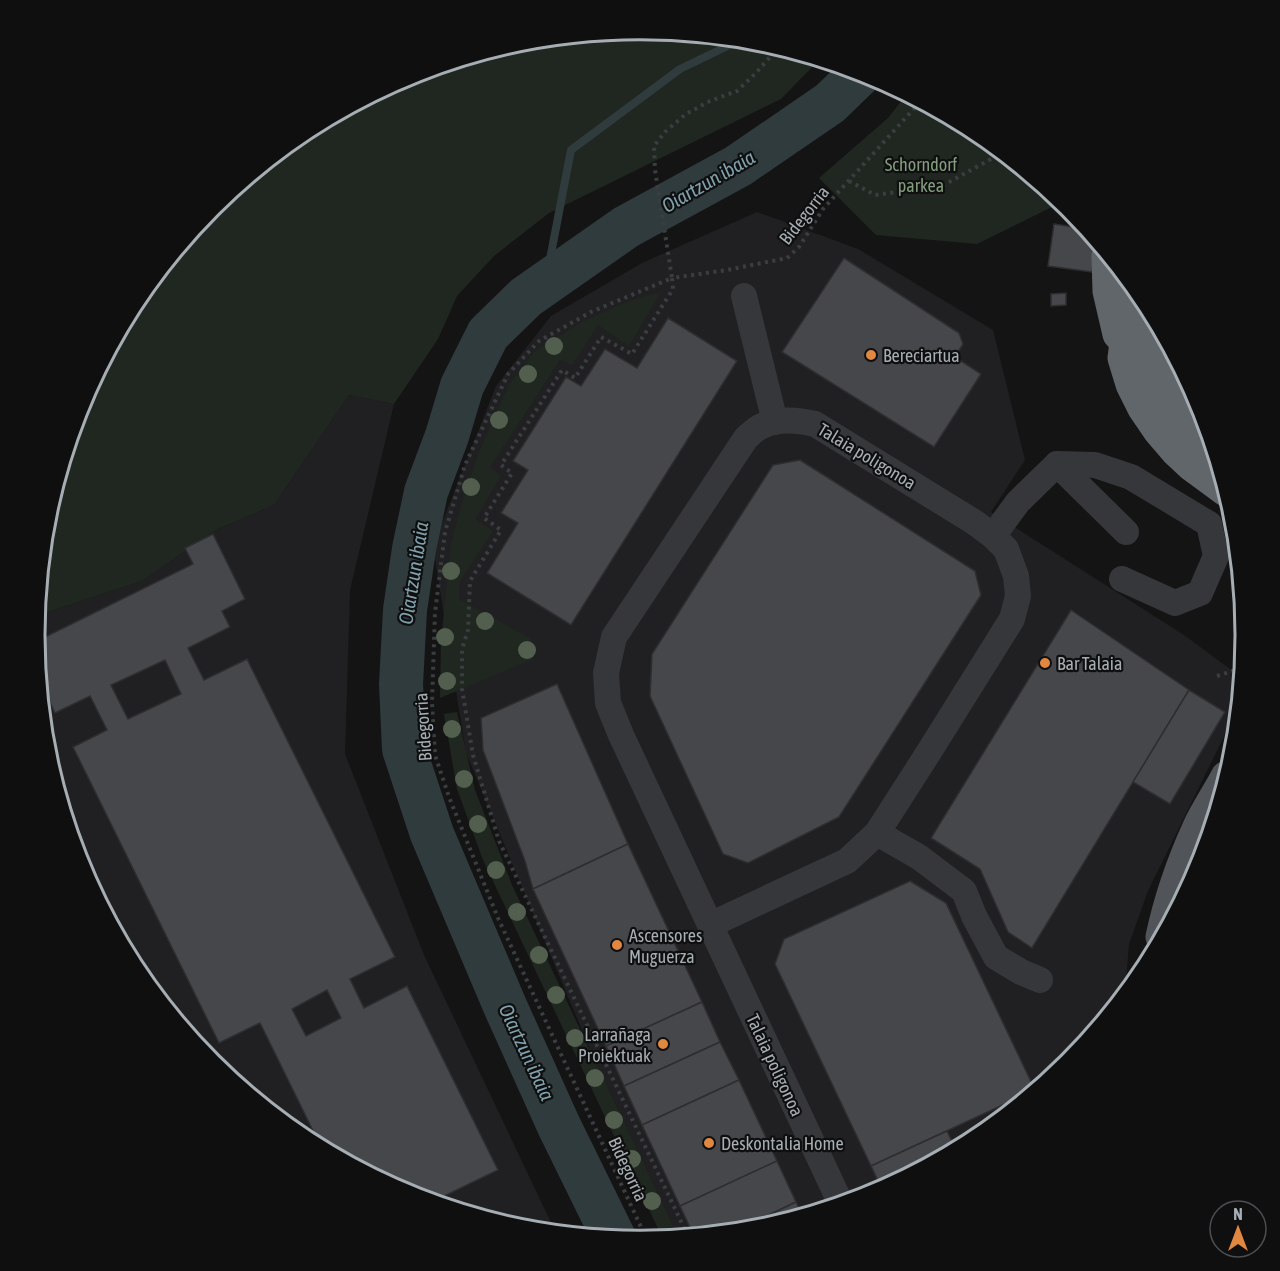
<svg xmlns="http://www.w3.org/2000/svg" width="1280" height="1271" font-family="'Asap Condensed',sans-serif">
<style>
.built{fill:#202022}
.green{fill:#202720}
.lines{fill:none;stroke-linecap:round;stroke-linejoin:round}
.stream{stroke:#303b3e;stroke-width:8}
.river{stroke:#303b3e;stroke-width:44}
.building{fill:#45474a;stroke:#2e2e31;stroke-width:1.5;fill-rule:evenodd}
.path{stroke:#3b3e40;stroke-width:4;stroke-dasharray:3 4.5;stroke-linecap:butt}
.minor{stroke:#35373a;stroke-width:26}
.major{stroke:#515458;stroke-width:33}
.highway{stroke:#61666a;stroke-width:33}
.tree{fill:#525f4f}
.poi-dot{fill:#e08740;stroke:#0f0f10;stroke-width:2}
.labels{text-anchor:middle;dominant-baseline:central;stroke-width:4.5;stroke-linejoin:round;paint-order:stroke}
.park-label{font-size:18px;fill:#849d7f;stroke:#0f0f10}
.street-label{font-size:18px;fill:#a6aeb4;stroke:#0f0f10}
.poi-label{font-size:18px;fill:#a6aeb4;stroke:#0f0f10;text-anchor:start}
.water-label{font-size:20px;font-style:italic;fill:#80a1ac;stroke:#0f0f10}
.rim{fill:none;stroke:#a6aeb4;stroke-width:3}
</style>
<rect width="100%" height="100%" fill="#141415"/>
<g class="built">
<polygon points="757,212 858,249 993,330 1025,460 991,512 1184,635 1241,677 1238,708 1148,891 1129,944 1125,994 1068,1064 976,1139 871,1195 758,1229 669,1238 466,753 433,546 496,386 551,316 642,263"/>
<polygon points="349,395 394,404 350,590 345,754 424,955 556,1233 522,1229 408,1195 303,1139 212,1063 136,972 80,867 46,753 35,635 36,616 142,581 216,530 274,505"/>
</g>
<g class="green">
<polygon points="640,30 758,42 819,60 781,99 549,213 494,256 457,296 438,339 394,404 349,395 274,505 216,530 142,581 36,616 46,517 81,403 137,299 212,207 304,132 409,76 522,42"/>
<polygon points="906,95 977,132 1056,198 1054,206 977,244 876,235 819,178 888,118"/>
<polygon points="661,292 629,346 598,325 572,365 560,360 490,467 501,476 475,519 493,531 459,583 459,599 531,639 533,659 440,698 441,641 451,544 462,503 479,452 508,386 534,352 582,322 627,302"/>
<polygon points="457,712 475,790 512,885 678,1237 663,1239 483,860 457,789 444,714"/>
</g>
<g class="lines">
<polyline class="stream" points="545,285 571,150 680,69 740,40"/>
<polyline class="river" points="614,1238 559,1126 505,1006 432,834 404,749 401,684 405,610 414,549 426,492 447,436 462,386 488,334 526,297 626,227 738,166 830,103 861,73"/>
</g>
<g class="building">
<polygon points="1054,224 1086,229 1097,242 1092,272 1048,266"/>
<polygon points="844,258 959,333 963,344 955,357 981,374 934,447 782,352"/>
<polygon points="1066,293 1066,305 1051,306 1051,294"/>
<polygon points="668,318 737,361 571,625 487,573 518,523 501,513 528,470 513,461 566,377 581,386 605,349 637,368"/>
<polygon points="800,460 975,571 981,595 839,817 748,863 723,854 650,696 652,654 773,465"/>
<path d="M213,534L245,599L222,611L230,627L188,648L204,680L247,659L395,957L350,979L364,1008L407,986L498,1170L432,1202L408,1195L322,1149L260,1023L219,1043L73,747L107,730L90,696L55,713L39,679L35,642L193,564L185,548ZM165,660L181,694L128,719L111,685ZM327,990L341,1018L306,1036L292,1009Z"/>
<polygon points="1071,610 1189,690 1032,948 1008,932 980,869 931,838"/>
<polygon points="557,684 628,844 533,889 525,861 483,750 481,718"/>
<polygon points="1189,690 1225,712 1170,804 1133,782"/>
<polygon points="64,814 149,987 136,972 80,867"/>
<polygon points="628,844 702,1002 606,1046 533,889"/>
<polygon points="910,881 946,903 1035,1090 871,1166 775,964 784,939"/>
<polygon points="702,1002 720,1042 624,1086 606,1046"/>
<polygon points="720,1042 739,1080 642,1125 624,1086"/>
<polygon points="739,1080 777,1161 680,1206 642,1125"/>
<polygon points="947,1131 956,1150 882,1189 871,1166"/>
<polygon points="777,1161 796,1202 734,1232 694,1236 680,1206"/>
<polygon points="796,1202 803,1216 758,1229 734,1232"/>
</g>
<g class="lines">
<g class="path">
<polyline points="849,181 875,195 942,186 1002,153"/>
<polyline points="1217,676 1242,668"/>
<polyline points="1228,750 1236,736"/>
<polyline points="1142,973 1143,956"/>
<polyline points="688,1236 499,841 473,755 462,689 462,649 468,630 470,581 501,530 484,518 512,473 501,465 562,370 575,378 601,337 632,354 673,289 672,278 727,270 787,258 799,247 823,209 920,102"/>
<polyline points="647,1240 498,918 449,797 435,755 432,703 435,613 445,532 465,465 508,374 539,341 591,312 672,278 655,170 654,146 665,132 686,114 710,101 737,91 755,74 778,48"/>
</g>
<g class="minor">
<polyline points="744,296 775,422"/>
<polyline points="1057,464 1126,532"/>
<polyline points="993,536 1018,502 1057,464 1095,465 1131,477 1209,524 1216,556 1200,593 1175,603 1122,579"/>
<polyline points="877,833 919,857 964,891 974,916 996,957 1021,972 1040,980"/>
<path d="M710,925L847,861L877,833L927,755L1012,619L1018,596L1016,576L1006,549L993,536L974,522L815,424C798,420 778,418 762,426C756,428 751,434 746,438L614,637L606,673L608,703L621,735L841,1204"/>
</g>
<path class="major" d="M1162,937C1170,899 1183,862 1199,827C1207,810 1218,794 1227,777"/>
<g class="highway">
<polyline points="1108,256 1109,291 1119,334"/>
<polyline points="1133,287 1124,358 1132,384 1144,408 1159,430 1177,451 1192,465 1226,490"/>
<path d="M1151,312C1149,346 1155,377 1174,406C1178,412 1184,418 1188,424C1197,436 1205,446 1215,456"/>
</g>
</g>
<g class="tree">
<circle cx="554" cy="346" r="9"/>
<circle cx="528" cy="374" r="9"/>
<circle cx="499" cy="420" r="9"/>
<circle cx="471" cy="487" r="9"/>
<circle cx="451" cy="571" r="9"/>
<circle cx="485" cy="621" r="9"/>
<circle cx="445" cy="637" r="9"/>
<circle cx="527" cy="650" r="9"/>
<circle cx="447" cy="681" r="9"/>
<circle cx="452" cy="729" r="9"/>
<circle cx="464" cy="779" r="9"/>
<circle cx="478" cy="824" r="9"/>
<circle cx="496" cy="870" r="9"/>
<circle cx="517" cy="912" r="9"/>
<circle cx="539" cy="955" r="9"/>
<circle cx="556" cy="995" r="9"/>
<circle cx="575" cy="1038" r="9"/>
<circle cx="595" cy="1078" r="9"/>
<circle cx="614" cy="1120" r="9"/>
<circle cx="632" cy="1159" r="9"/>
<circle cx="652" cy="1201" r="9"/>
</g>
<g class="poi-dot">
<circle cx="871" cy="355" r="6"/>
<circle cx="1045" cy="663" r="6"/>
<circle cx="617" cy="945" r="6"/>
<circle cx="663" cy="1044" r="6"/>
<circle cx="709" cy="1143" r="6"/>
</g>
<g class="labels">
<g class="park-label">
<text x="921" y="164">Schorndorf<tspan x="921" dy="21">parkea</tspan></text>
</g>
<g class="street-label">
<text transform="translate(804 215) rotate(-52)">Bidegorria</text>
<text transform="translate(867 456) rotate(31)">Talaia poligonoa</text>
<text transform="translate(423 727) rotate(-94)">Bidegorria</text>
<text transform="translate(775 1065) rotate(65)">Talaia poligonoa</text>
<text transform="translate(628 1169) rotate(65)">Bidegorria</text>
</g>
<g class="poi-label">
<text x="883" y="355">Bereciartua</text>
<text x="1057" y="663">Bar Talaia</text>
<text x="629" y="935">Ascensores<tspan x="629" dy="21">Muguerza</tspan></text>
<text x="651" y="1034" text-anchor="end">Larrañaga<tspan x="651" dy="21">Proiektuak</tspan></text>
<text x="721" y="1143">Deskontalia Home</text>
</g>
<g class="water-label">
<text transform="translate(708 181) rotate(-30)">Oiartzun ibaia</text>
<text transform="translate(413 573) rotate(-81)">Oiartzun ibaia</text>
<text transform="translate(527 1052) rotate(65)">Oiartzun ibaia</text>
</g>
</g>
<path d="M0 0H1280V1271H0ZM45 635a595 595 0 1 1 1190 0a595 595 0 1 1-1190 0Z" fill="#0f0f10" fill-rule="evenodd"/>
<path class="rim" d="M45 635a595 595 0 1 1 1190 0a595 595 0 1 1-1190 0Z"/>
<g transform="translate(1238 1229)"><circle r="28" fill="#0f0f10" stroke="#4b4f52" stroke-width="1.5"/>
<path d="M0-4.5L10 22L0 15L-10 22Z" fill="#e08740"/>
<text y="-9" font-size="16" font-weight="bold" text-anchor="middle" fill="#a6aeb4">N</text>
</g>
</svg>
